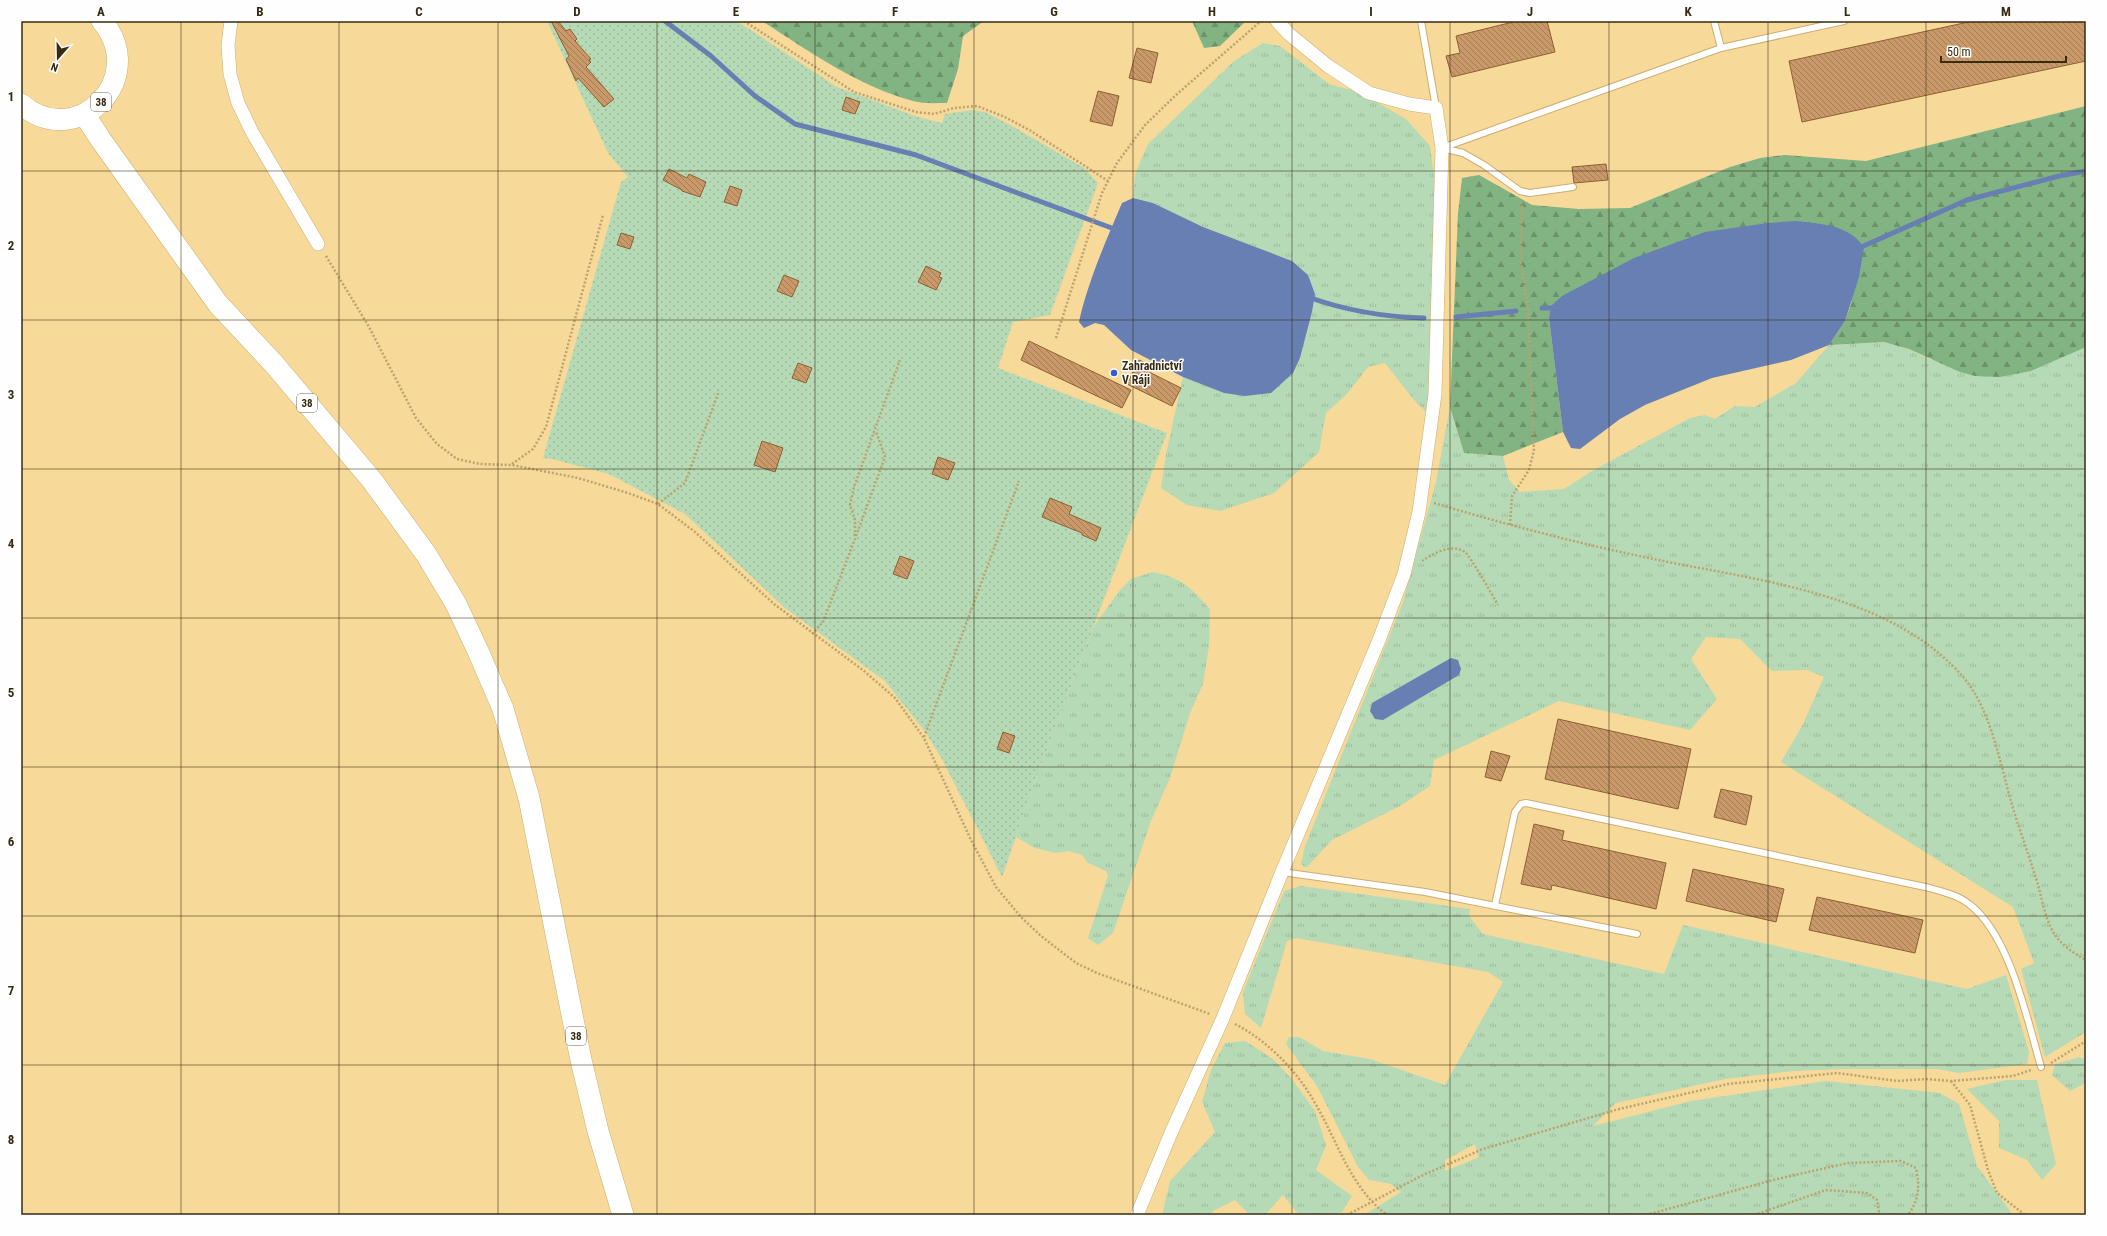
<svg xmlns="http://www.w3.org/2000/svg" width="2107" height="1236" font-family="'Roboto Condensed',sans-serif">
<style>
.grass{fill:url(#grass-tufts);fill-rule:evenodd}
.forest{fill:url(#forest-firs)}
.garden{fill:url(#garden-dots)}
.water{fill:#677fb3}
.lines{fill:none;stroke-linecap:round;stroke-linejoin:round}
.stream{stroke:#677fb3;stroke-width:5}
.building{fill:url(#building-back-hatch);stroke:#8d6030}
.service-casing{stroke:#ccae71;stroke-width:8}
.minor-casing{stroke:#ccae71;stroke-width:14}
.primary-casing{stroke:#ccae71;stroke-width:22}
.path{stroke:#bba36f;stroke-width:2.5;stroke-dasharray:2 2;stroke-linecap:butt}
.service{stroke:#fff;stroke-width:6}
.minor{stroke:#fff;stroke-width:13}
.primary{stroke:#fff;stroke-width:21}
.grid{fill:none;stroke:#372b11;stroke-width:1;stroke-opacity:0.55}
.poi-dot{fill:#335dcd;stroke:#fefefe;stroke-width:1.5}
.labels{text-anchor:middle;dominant-baseline:central;stroke-width:3;stroke-linejoin:round;paint-order:stroke}
.shield{fill:#fefefe;stroke:#736a58;stroke-width:1}
.shield-label{font-size:11px;font-weight:bold;fill:#372b11}
.poi-label{font-size:12px;font-weight:bold;fill:#372b11;stroke:#fefefe;text-anchor:start}
.neatline{fill:none;stroke:#372b11;stroke-width:1.5}
.grid-label{font-size:13px;text-anchor:middle;font-weight:bold;fill:#372b11}
</style>
<defs>
<pattern id="grass-tufts" width="24" height="20" patternUnits="userSpaceOnUse"><rect width="24" height="20" fill="#b6dab6"/><path d="M3 7l-1-3M5 7V3M7 7l1-3M15 17l-1-3M17 17v-4M19 17l1-3" fill="none" stroke="#9dbb9b"/></pattern>
<pattern id="forest-firs" width="22" height="20" patternUnits="userSpaceOnUse"><rect width="22" height="20" fill="#82b383"/><path d="M5 1l3.5 6h-7zM16 11l3.5 6h-7z" fill="#6b926a"/></pattern>
<pattern id="garden-dots" width="8" height="8" patternUnits="userSpaceOnUse"><rect width="8" height="8" fill="#b6dab6"/><path d="M2 2h.1M6 6h.1" fill="none" stroke="#9dbb9b" stroke-width="1.8" stroke-linecap="round"/></pattern>
<pattern id="building-back-hatch" width="6" height="6" patternUnits="userSpaceOnUse"><rect width="6" height="6" fill="#c9996a"/><path d="M-1 5l2 2M0 0l6 6M5-1l2 2" fill="none" stroke="#a47d56"/></pattern>
</defs>
<rect width="100%" height="100%" fill="#f7d99a"/>
<g class="grass">
<polygon points="1263,43 1280,46 1329,84 1359,92 1406,119 1430,146 1436,191 1432,252 1430,385 1426,412 1414,400 1385,363 1368,367 1347,394 1326,413 1319,452 1274,493 1220,511 1187,505 1161,488 1166,454 1183,377 1224,393 1293,373 1300,358 1312,312 1292,261 1203,227 1153,203 1133,198 1135,174 1148,144 1234,61"/>
<polygon points="1884,342 1909,349 1931,360 2065,355 2086,347 2086,1032 2045,1057 2021,969 2034,963 2013,907 1781,762 1802,726 1824,677 1807,670 1772,671 1740,639 1706,637 1691,659 1717,699 1690,730 1559,701 1434,760 1430,786 1400,806 1332,840 1306,868 1301,864 1305,846 1403,602 1436,482 1450,407 1464,453 1503,456 1509,480 1520,492 1564,489 1592,471 1690,418 1705,415 1715,419 1735,406 1755,407 1796,383 1829,345"/>
<path d="M1152,572C1181,577 1191,588 1210,609L1209,646L1203,684L1190,713L1170,778L1151,821L1113,933L1098,945L1088,938L1108,876L1106,871L1088,863L1082,855L1069,851L1055,853L1035,848L1016,837L1044,757L1094,626L1120,590L1131,579Z"/>
<path d="M1301,886L1470,909L1469,916L1483,934L1664,974L1683,925L1967,989L2006,975L2029,1052L2027,1064L1959,1073L1938,1069H1844L1794,1071L1725,1079L1616,1103L1593,1126L1691,1101L1826,1081L1940,1093L1959,1104L1977,1166L2013,1215H1364L1401,1192L1391,1184L1369,1180L1358,1167L1317,1086L1286,1044L1289,1037H1299L1323,1051L1370,1059L1445,1085L1503,982L1488,972L1296,938L1287,941L1261,1028L1245,1014L1243,992L1284,891ZM1475,1144L1479,1157L1445,1171V1160Z"/>
<polygon points="1245,1041 1273,1059 1291,1078 1315,1111 1326,1145 1316,1170 1352,1196 1342,1212 1328,1215 1299,1215 1283,1195 1265,1215 1250,1215 1235,1200 1213,1211 1211,1215 1162,1215 1170,1181 1215,1132 1202,1102 1211,1070 1225,1043"/>
<polygon points="2080,1057 2086,1060 2086,1083 2070,1091 2052,1075 2055,1064"/>
<polygon points="2006,1080 2037,1080 2056,1164 2042,1180 2027,1160 1999,1148 1999,1121 1967,1089"/>
</g>
<g class="forest">
<path d="M762,21H984L963,36L958,69L947,103C936,103 923,104 913,101C858,86 810,52 762,21Z"/>
<polygon points="1192,21 1243,21 1244,23 1220,46 1204,48"/>
<polygon points="2086,106 2086,347 2031,371 2000,377 1975,376 1960,372 1909,349 1884,342 1829,345 1845,321 1852,301 1551,308 1549,318 1563,432 1503,456 1464,453 1450,407 1458,213 1462,178 1479,175 1532,205 1579,209 1630,208 1730,167 1760,158 1785,155 1866,161"/>
</g>
<polygon class="garden" points="547,21 737,21 837,87 918,117 942,123 945,114 972,110 985,112 1014,127 1084,168 1098,183 1050,315 1013,322 998,368 1167,433 1044,757 1002,877 942,759 926,733 885,681 785,608 685,514 609,474 552,459 543,458 621,182 628,177 608,153"/>
<g class="water">
<path d="M1133,198L1153,203L1203,227L1292,261L1308,275L1315,294L1312,312L1300,358L1293,373L1271,393L1245,396L1224,393L1183,377L1131,350L1104,325L1095,323L1084,328L1079,322C1088,281 1106,241 1122,203Z"/>
<path d="M1796,221C1820,224 1848,224 1864,247L1859,277L1845,321L1829,345L1791,360L1712,378L1645,405L1620,419L1580,449L1571,448L1563,432L1549,318L1551,306L1562,296L1634,258L1705,232L1768,223Z"/>
<polygon points="1451,658 1458,660 1461,669 1459,675 1383,720 1375,719 1370,711 1372,703"/>
</g>
<g class="lines">
<g class="stream">
<polyline points="665,21 711,56 755,96 795,124 916,155 1117,230"/>
<polyline points="1859,248 1967,200 2059,176 2086,171"/>
<path d="M1308,297C1344,310 1385,317 1424,318"/>
<polyline points="1542,308 1558,308"/>
<polyline points="1456,317 1516,311"/>
</g>
</g>
<g class="building">
<polygon points="551,21 558,21 566,31 570,29 577,39 575,41 591,59 589,60 591,62 586,67 614,99 604,107 578,78 576,81 566,59 569,56"/>
<polygon points="1517,21 1547,21 1555,52 1452,77 1446,56 1460,53 1456,36"/>
<polygon points="1973,21 2086,21 2086,61 1802,122 1789,61"/>
<polygon points="1137,48 1158,53 1151,83 1129,78"/>
<polygon points="1098,91 1119,96 1112,126 1090,121"/>
<polygon points="846,97 860,102 855,114 842,110"/>
<polygon points="1606,164 1608,180 1574,183 1572,167"/>
<polygon points="669,169 687,178 689,174 706,182 700,197 682,191 682,190 663,180"/>
<polygon points="730,186 742,190 737,206 724,202"/>
<polygon points="621,233 634,237 630,249 617,245"/>
<polygon points="926,266 941,273 939,277 942,278 936,290 918,282"/>
<polygon points="784,275 799,281 792,297 777,291"/>
<polygon points="1029,341 1131,390 1122,408 1021,360"/>
<polygon points="1139,360 1150,365 1147,371 1181,388 1172,406 1127,384"/>
<polygon points="798,363 812,368 806,383 792,378"/>
<polygon points="762,441 783,448 775,472 754,465"/>
<polygon points="938,457 955,463 948,480 932,474"/>
<polygon points="1050,498 1072,507 1069,514 1101,528 1096,541 1082,535 1082,533 1042,517"/>
<polygon points="900,556 914,561 907,579 893,574"/>
<polygon points="1558,719 1691,749 1678,809 1545,779"/>
<polygon points="1003,732 1015,736 1009,753 997,749"/>
<polygon points="1491,751 1510,756 1501,781 1485,777"/>
<polygon points="1721,789 1752,796 1746,825 1714,817"/>
<polygon points="1534,824 1564,831 1562,840 1666,863 1656,909 1552,885 1551,890 1521,884"/>
<polygon points="1693,869 1784,889 1776,922 1686,901"/>
<polygon points="1817,897 1923,920 1915,953 1809,930"/>
</g>
<g class="lines">
<g class="service-casing">
<g id="service">
<polyline points="1421,21 1436,108"/>
<polyline points="1714,21 1721,48"/>
<polyline points="1573,187 1530,193 1520,191 1484,165 1463,153 1442,148 1721,48 1844,21"/>
<polyline points="1282,872 1425,892 1637,934"/>
<path d="M1495,905L1515,812L1521,804L1526,803L1930,888C1943,892 1958,895 1969,904C2010,935 2027,1019 2041,1067"/>
</g>
</g>
<g class="minor-casing">
<g id="minor">
<polyline points="231,21 228,45 230,74 238,103 252,132 318,244"/>
<polyline points="1137,1215 1171,1133 1223,1018 1282,872 1379,640 1404,574 1419,512 1435,394 1442,148 1436,108 1409,104 1369,93 1328,66 1289,34 1277,21"/>
</g>
</g>
<g class="primary-casing">
<g id="primary">
<path d="M21,104C76,152 150,79 102,21"/>
<polyline points="84,114 101,140 218,304 274,364 371,479 426,554 456,604 478,651 503,709 529,798 581,1060 598,1131 623,1215"/>
</g>
</g>
<g class="path">
<polyline points="744,21 854,92 916,112 934,114 954,108 977,106 1005,117 1031,131 1108,181"/>
<polyline points="326,256 369,327 416,418 437,444 457,459 480,464 512,465 578,478 628,493 658,504 695,532 774,604 864,671 895,698 924,738 971,840 996,887 1021,917 1041,936 1076,963 1097,973 1210,1014"/>
<polyline points="1056,338 1102,193 1117,163 1145,125 1177,94 1261,21"/>
<polyline points="512,464 533,449 546,427 603,215"/>
<path d="M1434,503C1504,524 1573,542 1644,557C1750,580 1890,591 1964,678C1992,712 2000,764 2012,805C2020,832 2030,858 2038,885C2043,903 2046,924 2058,939C2065,947 2076,955 2086,960"/>
<polyline points="658,504 685,483 719,391"/>
<polyline points="1510,525 1512,496 1529,470 1534,450 1528,310 1521,262 1522,202"/>
<polyline points="856,536 885,457 876,431"/>
<path d="M1422,561C1434,553 1451,543 1465,552C1470,556 1493,596 1498,605"/>
<polyline points="812,634 823,622 855,539 855,520 850,505 854,487 900,360"/>
<polyline points="924,737 1019,481"/>
<path d="M1235,1024C1268,1041 1297,1071 1315,1103C1338,1142 1350,1187 1387,1215"/>
<polyline points="2051,1063 2086,1041"/>
<polyline points="1951,1081 1970,1105 1988,1170 1997,1193 2025,1215"/>
<polyline points="1347,1215 1421,1176 1483,1149 1619,1109 1728,1084 1837,1073 1897,1081 1926,1079 1951,1081 2013,1076 2031,1070"/>
<path d="M1646,1215L1773,1180L1848,1163L1901,1161L1916,1168C1920,1186 1919,1200 1908,1215"/>
<polyline points="1754,1215 1826,1190 1867,1193 1877,1200 1879,1212 1877,1215"/>
</g>
<use href="#service" class="service"/>
<use href="#minor" class="minor"/>
<use href="#primary" class="primary"/>
</g>
<path class="grid" d="M181,21V1215M339,21V1215M498,21V1215M657,21V1215M815,21V1215M974,21V1215M1133,21V1215M1292,21V1215M1450,21V1215M1609,21V1215M1768,21V1215M1926,21V1215M21,171H2086M21,320H2086M21,469H2086M21,618H2086M21,767H2086M21,916H2086M21,1065H2086"/>
<circle class="poi-dot" cx="1114" cy="373" r="4"/>
<g class="labels">
<g class="shield">
<rect x="91" y="93" width="20" height="18" rx="3"/>
<rect x="297" y="394" width="20" height="18" rx="3"/>
<rect x="566" y="1027" width="20" height="18" rx="3"/>
</g>
<g class="shield-label">
<text x="101" y="102">38</text>
<text x="307" y="403">38</text>
<text x="576" y="1036">38</text>
</g>
<g class="poi-label">
<text x="1122" y="366">Zahradnictví<tspan x="1122" dy="14">V Ráji</tspan></text>
</g>
</g>
<rect width="2107" height="1236" fill="none" stroke="#fefefe" stroke-width="44"/>
<g transform="translate(58 58) rotate(200)" stroke="#fefefe" stroke-width="3" paint-order="stroke">
<path d="M0-3L7 15L0 10L-7 15Z" fill="#372b11"/>
<text y="-6" font-size="11" font-weight="bold" text-anchor="middle" fill="#372b11">N</text>
</g>
<path d="M1941 56v6h125v-6" fill="none" stroke="#372b11" stroke-width="2"/>
<text x="1947" y="56" font-size="12" fill="#372b11" stroke="#fefefe" stroke-width="3" paint-order="stroke">50 m</text>
<rect x="22" y="22" width="2063" height="1192" class="neatline"/>
<g class="grid-label">
<text x="101" y="16">A</text>
<text x="260" y="16">B</text>
<text x="419" y="16">C</text>
<text x="577" y="16">D</text>
<text x="736" y="16">E</text>
<text x="895" y="16">F</text>
<text x="1054" y="16">G</text>
<text x="1212" y="16">H</text>
<text x="1371" y="16">I</text>
<text x="1530" y="16">J</text>
<text x="1688" y="16">K</text>
<text x="1847" y="16">L</text>
<text x="2006" y="16">M</text>
<text x="11" y="101">1</text>
<text x="11" y="250">2</text>
<text x="11" y="399">3</text>
<text x="11" y="548">4</text>
<text x="11" y="697">5</text>
<text x="11" y="846">6</text>
<text x="11" y="995">7</text>
<text x="11" y="1144">8</text>
</g>
</svg>
